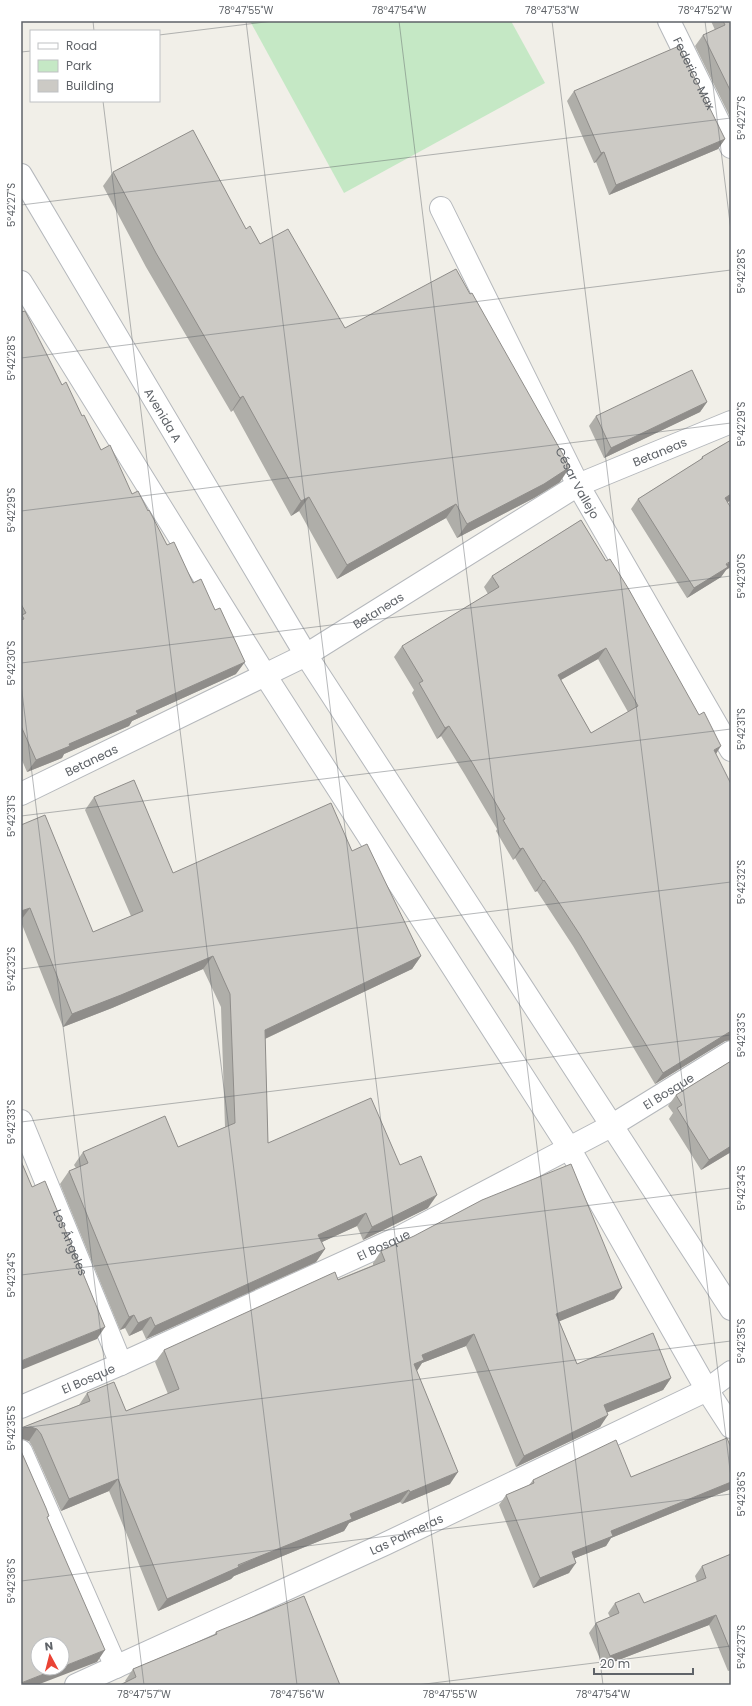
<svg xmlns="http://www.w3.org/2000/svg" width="752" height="1706" font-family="Poppins,sans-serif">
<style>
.green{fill:#c5e8c5}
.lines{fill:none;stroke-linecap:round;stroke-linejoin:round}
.minor-casing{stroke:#b5b8bc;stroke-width:24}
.minor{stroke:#fff;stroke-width:22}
.wall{fill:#afaea9;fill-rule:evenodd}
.shaded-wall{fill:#8f8d8a}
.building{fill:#cccac5;stroke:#8f8d8a;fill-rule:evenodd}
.ticks{fill:none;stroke:#5f6368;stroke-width:1;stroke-opacity:0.45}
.labels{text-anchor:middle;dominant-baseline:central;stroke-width:3;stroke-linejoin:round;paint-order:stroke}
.street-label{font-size:12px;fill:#5f6368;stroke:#fff}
.neatline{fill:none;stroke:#5f6368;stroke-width:1.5}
.ticks-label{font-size:10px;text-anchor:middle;fill:#5f6368}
</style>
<rect width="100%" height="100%" fill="#f1efe8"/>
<polygon class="green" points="250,21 511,21 545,83 344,193"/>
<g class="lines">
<g class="minor-casing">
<g id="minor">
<path id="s1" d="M669,21L731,147"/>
<path id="s2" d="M21,175L306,655L731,1309"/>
<path id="s3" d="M441,208L578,485L731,750"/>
<polyline points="21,282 265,675 569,1148 707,1390 731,1427"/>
<path id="s4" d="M21,794L306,655L578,485L731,422"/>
<path id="s5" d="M21,1121L121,1364"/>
<path id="s6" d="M21,1407L121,1364L400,1237L611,1126L731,1052"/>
<polyline points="21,1451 116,1667"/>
<path id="s7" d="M76,1685L385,1544L707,1390L731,1372"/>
</g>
</g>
<use href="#minor" class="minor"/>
</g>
<g class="wall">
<polygon points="711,21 731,21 731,119 695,46 703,35 715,30"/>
<polygon points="574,91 725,139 718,149 609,195 596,162 594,163 567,101"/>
<polygon points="113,172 246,229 260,244 345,328 560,482 534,498 457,538 446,518 337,579 299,511 291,516 233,410 231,412 146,267 103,186"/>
<polygon points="21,312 62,385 82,416 101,450 132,494 148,511 167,545 236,674 132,721 129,726 64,754 62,758 27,772 21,758"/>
<polygon points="707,402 700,412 604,458 589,426 596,416"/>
<polygon points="731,440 731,500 728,502 726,570 721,577 687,598 631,509 638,499 700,460 702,457"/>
<path d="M581,520L716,754L730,1040L725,1041L655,1084L573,946L537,891L535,892L515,858L513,860L496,831L497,829L465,775L441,736L437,739L412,693L414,690L394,657L402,646L488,594L484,587L492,576ZM598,659L628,712L591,733L561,680Z"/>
<polygon points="94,797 173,873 352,851 421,956 412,969 265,1039 268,1143 400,1165 428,1208 363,1240 357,1226 322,1242 325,1249 316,1262 146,1339 142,1330 129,1336 125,1328 120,1330 60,1184 69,1171 76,1168 74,1165 83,1152 178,1147 225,1127 221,1007 203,969 112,1008 63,1027 21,922 21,825 93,932 131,916 85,810"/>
<polygon points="731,1061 731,1152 701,1170 669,1119 673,1113 668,1106 676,1095"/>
<polygon points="381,1251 614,1299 559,1321 577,1364 671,1378 663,1390 607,1412 600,1427 516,1467 466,1346 422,1363 417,1371 450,1484 402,1504 400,1502 349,1523 344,1531 234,1576 231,1579 158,1611 109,1491 61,1511 32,1446 29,1441 23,1439 21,1439 21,1428 79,1405 87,1393 126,1411 168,1394 155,1362 164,1350 373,1265 373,1263"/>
<polygon points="731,1448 731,1489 611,1538 606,1546 575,1558 569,1573 533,1588 499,1505 506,1495 529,1485 533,1480 631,1477"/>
<polygon points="731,1554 731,1670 728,1671 709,1625 603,1666 589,1633 596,1623 610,1617 608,1613 615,1603 644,1603 697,1582 695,1576 702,1566"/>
<polygon points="216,1632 340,1685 126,1682 125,1681 133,1669 214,1635"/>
</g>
<g class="shaded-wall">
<polygon points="725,139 718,149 609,195 616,185"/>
<polygon points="604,152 596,162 594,163 601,153"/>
<polygon points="243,396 233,410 231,412 240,398"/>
<polygon points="707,402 700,412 604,458 611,448"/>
<polygon points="570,467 560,482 534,498 457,538 467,524"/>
<polygon points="731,494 731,500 718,508 725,498"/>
<polygon points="309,497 299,511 291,516 301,501"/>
<polygon points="456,504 446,518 337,579 347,565"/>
<polygon points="731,561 731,567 726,570 721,577 687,598 694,588"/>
<polygon points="606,648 598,659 550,686 558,675"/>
<polygon points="245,662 236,674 132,721 129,726 64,754 62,758 27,772 36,760 136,711"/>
<polygon points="449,726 441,736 437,739 445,728"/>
<polygon points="721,746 714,757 714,750"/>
<polygon points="523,848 515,858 513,860 520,849"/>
<polygon points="544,880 537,891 535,892 543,881"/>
<polygon points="30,908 21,920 21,911"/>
<polygon points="213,956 203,969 112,1008 63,1027 72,1014"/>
<polygon points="421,956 412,969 256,1043 265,1030"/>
<polygon points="731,1031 731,1040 725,1041 655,1084 663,1073"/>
<polygon points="731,1146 731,1152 701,1170 709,1160"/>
<polygon points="437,1195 428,1208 363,1240 372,1227"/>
<polygon points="366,1213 357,1226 309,1248 318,1235"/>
<polygon points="325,1249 316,1262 146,1339 155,1326"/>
<polygon points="622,1288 614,1299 548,1326 556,1314"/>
<polygon points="134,1315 125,1328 120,1330 129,1317"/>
<polygon points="151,1317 142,1330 129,1336 138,1323"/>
<polygon points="105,1327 97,1339 21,1370 21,1361"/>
<polygon points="474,1334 466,1346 422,1363 416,1372 414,1364 422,1355"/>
<polygon points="671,1378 663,1390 596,1417 604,1405"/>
<polygon points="608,1415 600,1427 516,1467 524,1456"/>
<polygon points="31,1427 37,1429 29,1441 23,1439 21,1439 21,1430 24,1428"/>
<polygon points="458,1472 450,1484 402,1504 410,1492"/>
<polygon points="118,1479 109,1491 61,1511 69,1499"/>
<polygon points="731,1482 731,1489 611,1538 606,1546 565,1562 572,1552 611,1531"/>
<polygon points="409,1490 400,1502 349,1523 344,1531 234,1576 231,1579 158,1611 167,1599 350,1514"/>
<polygon points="576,1563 569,1573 533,1588 540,1578"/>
<polygon points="716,1615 709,1625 603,1666 610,1656"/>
<polygon points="105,1650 97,1662 37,1685 21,1685 21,1683 59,1668 62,1668 62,1667"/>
</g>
<g class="building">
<polygon points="723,21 731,21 731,92 703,35 725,25"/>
<polygon points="679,46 725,139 616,185 604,152 601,153 574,91"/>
<polygon points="193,130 246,229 250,226 260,244 288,229 345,328 456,269 470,294 472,293 570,467 544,484 467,524 456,504 347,565 309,497 301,501 243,396 240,398 156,253 113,172"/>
<polygon points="25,311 62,385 66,382 82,416 84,415 101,450 110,445 132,494 138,491 148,511 149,510 167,545 174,542 193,583 201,579 215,610 220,608 245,662 136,711 138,714 69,744 70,746 36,760 21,726 21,620 24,619 22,615 26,613 21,604 21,312"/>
<polygon points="692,370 707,402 611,448 596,416"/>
<polygon points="731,440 731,494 725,498 731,508 731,561 726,564 728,567 694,588 638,499 703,458 702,457"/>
<path d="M581,520L606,561L610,559L628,588L699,715L704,712L721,746L714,750L731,784V1031L663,1073L580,935L544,880L543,881L523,848L520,849L503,820L505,819L473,764L449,726L445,728L419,683L423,681L402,646L499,587L492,576ZM606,648L638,706L591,733L558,675Z"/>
<polygon points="134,780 173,873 331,803 352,851 367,844 421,956 265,1030 268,1143 371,1098 400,1165 421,1156 437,1195 372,1227 366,1213 318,1235 325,1249 155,1326 151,1317 138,1323 134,1315 129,1317 69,1171 88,1163 83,1152 165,1116 178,1147 235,1123 230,994 213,956 121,995 72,1014 30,908 21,911 21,825 45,815 93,932 143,911 94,797"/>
<polygon points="731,1061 731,1146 709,1160 677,1108 682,1105 676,1095"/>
<polygon points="21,1161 32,1187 45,1181 105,1327 21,1361"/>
<polygon points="571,1164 622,1288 556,1314 577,1364 653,1333 671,1378 604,1405 608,1415 524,1456 474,1334 422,1355 424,1360 414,1364 458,1472 410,1492 409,1490 350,1514 352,1519 238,1565 239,1567 167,1599 118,1479 69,1499 41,1434 37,1429 31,1427 24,1428 21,1430 21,1428 90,1401 87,1393 114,1382 126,1411 179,1389 164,1350 335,1272 338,1280 385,1261 381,1251 414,1236 482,1200"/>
<polygon points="727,1438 731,1448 731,1482 611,1531 613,1536 572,1552 576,1563 540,1578 506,1495 534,1483 533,1480 616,1440 631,1477"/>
<polygon points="21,1451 46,1508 49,1516 47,1517 66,1561 105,1650 62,1667 62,1644 38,1644 38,1668 59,1668 21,1683"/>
<polygon points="731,1554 731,1652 716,1615 610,1656 596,1623 619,1613 615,1603 639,1593 644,1603 706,1578 702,1566"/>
<polygon points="304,1596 340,1685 120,1685 136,1677 133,1669 217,1634 216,1632"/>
</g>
<path class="ticks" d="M93,21L94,31M246,21L450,1685M399,21L603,1685M552,21L731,1478M705,21L731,231M159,35L273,21M21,52L31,51M103,101L297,1685M21,205L731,118M21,358L731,270M21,511L731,423M21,663L731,576M21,684L144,1685M21,816L731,729M21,969L731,882M21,1122L731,1035M21,1275L731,1188M21,1428L731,1341M21,1581L731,1494M417,1685L731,1646"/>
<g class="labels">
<g class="street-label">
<text stroke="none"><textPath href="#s1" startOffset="58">Federico Max</textPath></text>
<text stroke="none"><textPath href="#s2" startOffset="279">Avenida A</textPath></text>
<text stroke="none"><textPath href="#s4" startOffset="726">Betaneas</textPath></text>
<text stroke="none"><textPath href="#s3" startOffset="307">César Vallejo</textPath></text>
<text stroke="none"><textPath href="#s4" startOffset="402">Betaneas</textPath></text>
<text stroke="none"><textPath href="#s4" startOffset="78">Betaneas</textPath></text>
<text stroke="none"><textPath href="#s6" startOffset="721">El Bosque</textPath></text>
<text stroke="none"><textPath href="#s5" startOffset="131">Los Ángeles</textPath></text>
<text stroke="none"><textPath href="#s6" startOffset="397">El Bosque</textPath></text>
<text stroke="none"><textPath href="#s6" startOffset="73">El Bosque</textPath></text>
<text stroke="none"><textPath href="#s7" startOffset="363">Las Palmeras</textPath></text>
</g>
</g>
<rect width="752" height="1706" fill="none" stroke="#ffffff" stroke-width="44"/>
<rect x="30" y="30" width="130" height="72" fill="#ffffff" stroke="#bfc1c3"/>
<rect x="38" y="43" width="20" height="6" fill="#ffffff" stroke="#bfc1c3"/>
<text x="66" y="50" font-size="12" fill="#5f6368">Road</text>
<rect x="38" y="60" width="20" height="12" fill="#c5e8c5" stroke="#bfc1c3"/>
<text x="66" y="70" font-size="12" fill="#5f6368">Park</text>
<rect x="38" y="80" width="20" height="12" fill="#cccac5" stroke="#bfc1c3"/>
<text x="66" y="90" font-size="12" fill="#5f6368">Building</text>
<g transform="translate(50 1656) rotate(353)"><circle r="19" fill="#ffffff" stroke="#bfc1c3"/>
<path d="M0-3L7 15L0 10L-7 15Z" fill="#ea4335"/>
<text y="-6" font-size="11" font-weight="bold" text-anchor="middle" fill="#5f6368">N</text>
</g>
<path d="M594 1668v6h99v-6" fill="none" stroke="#5f6368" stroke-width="2"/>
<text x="600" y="1668" font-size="12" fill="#5f6368" stroke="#ffffff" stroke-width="3" paint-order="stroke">20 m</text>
<rect x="22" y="22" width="708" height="1662" class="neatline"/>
<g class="ticks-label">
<text x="246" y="14">78°47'55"W</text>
<text x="399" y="14">78°47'54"W</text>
<text x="552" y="14">78°47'53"W</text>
<text x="705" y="14">78°47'52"W</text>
<text transform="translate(741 118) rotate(-90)" y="4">5°42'27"S</text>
<text transform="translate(11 205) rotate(-90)" y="4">5°42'27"S</text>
<text transform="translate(741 271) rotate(-90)" y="4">5°42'28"S</text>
<text transform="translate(11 358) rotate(-90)" y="4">5°42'28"S</text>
<text transform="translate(741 424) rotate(-90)" y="4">5°42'29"S</text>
<text transform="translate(11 510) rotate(-90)" y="4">5°42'29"S</text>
<text transform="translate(741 576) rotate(-90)" y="4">5°42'30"S</text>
<text transform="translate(11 663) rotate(-90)" y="4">5°42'30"S</text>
<text transform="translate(741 729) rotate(-90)" y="4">5°42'31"S</text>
<text transform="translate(11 816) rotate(-90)" y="4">5°42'31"S</text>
<text transform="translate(741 882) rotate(-90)" y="4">5°42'32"S</text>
<text transform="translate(11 969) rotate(-90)" y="4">5°42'32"S</text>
<text transform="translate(741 1035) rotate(-90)" y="4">5°42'33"S</text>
<text transform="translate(11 1122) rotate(-90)" y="4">5°42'33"S</text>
<text transform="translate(741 1188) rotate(-90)" y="4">5°42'34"S</text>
<text transform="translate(11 1275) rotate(-90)" y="4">5°42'34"S</text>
<text transform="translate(741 1341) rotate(-90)" y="4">5°42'35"S</text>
<text transform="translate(11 1428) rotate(-90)" y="4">5°42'35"S</text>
<text transform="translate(741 1494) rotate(-90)" y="4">5°42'36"S</text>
<text transform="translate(11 1581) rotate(-90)" y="4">5°42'36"S</text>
<text transform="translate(741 1647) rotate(-90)" y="4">5°42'37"S</text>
<text x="144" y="1698">78°47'57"W</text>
<text x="297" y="1698">78°47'56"W</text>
<text x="450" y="1698">78°47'55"W</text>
<text x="603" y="1698">78°47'54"W</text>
</g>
</svg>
